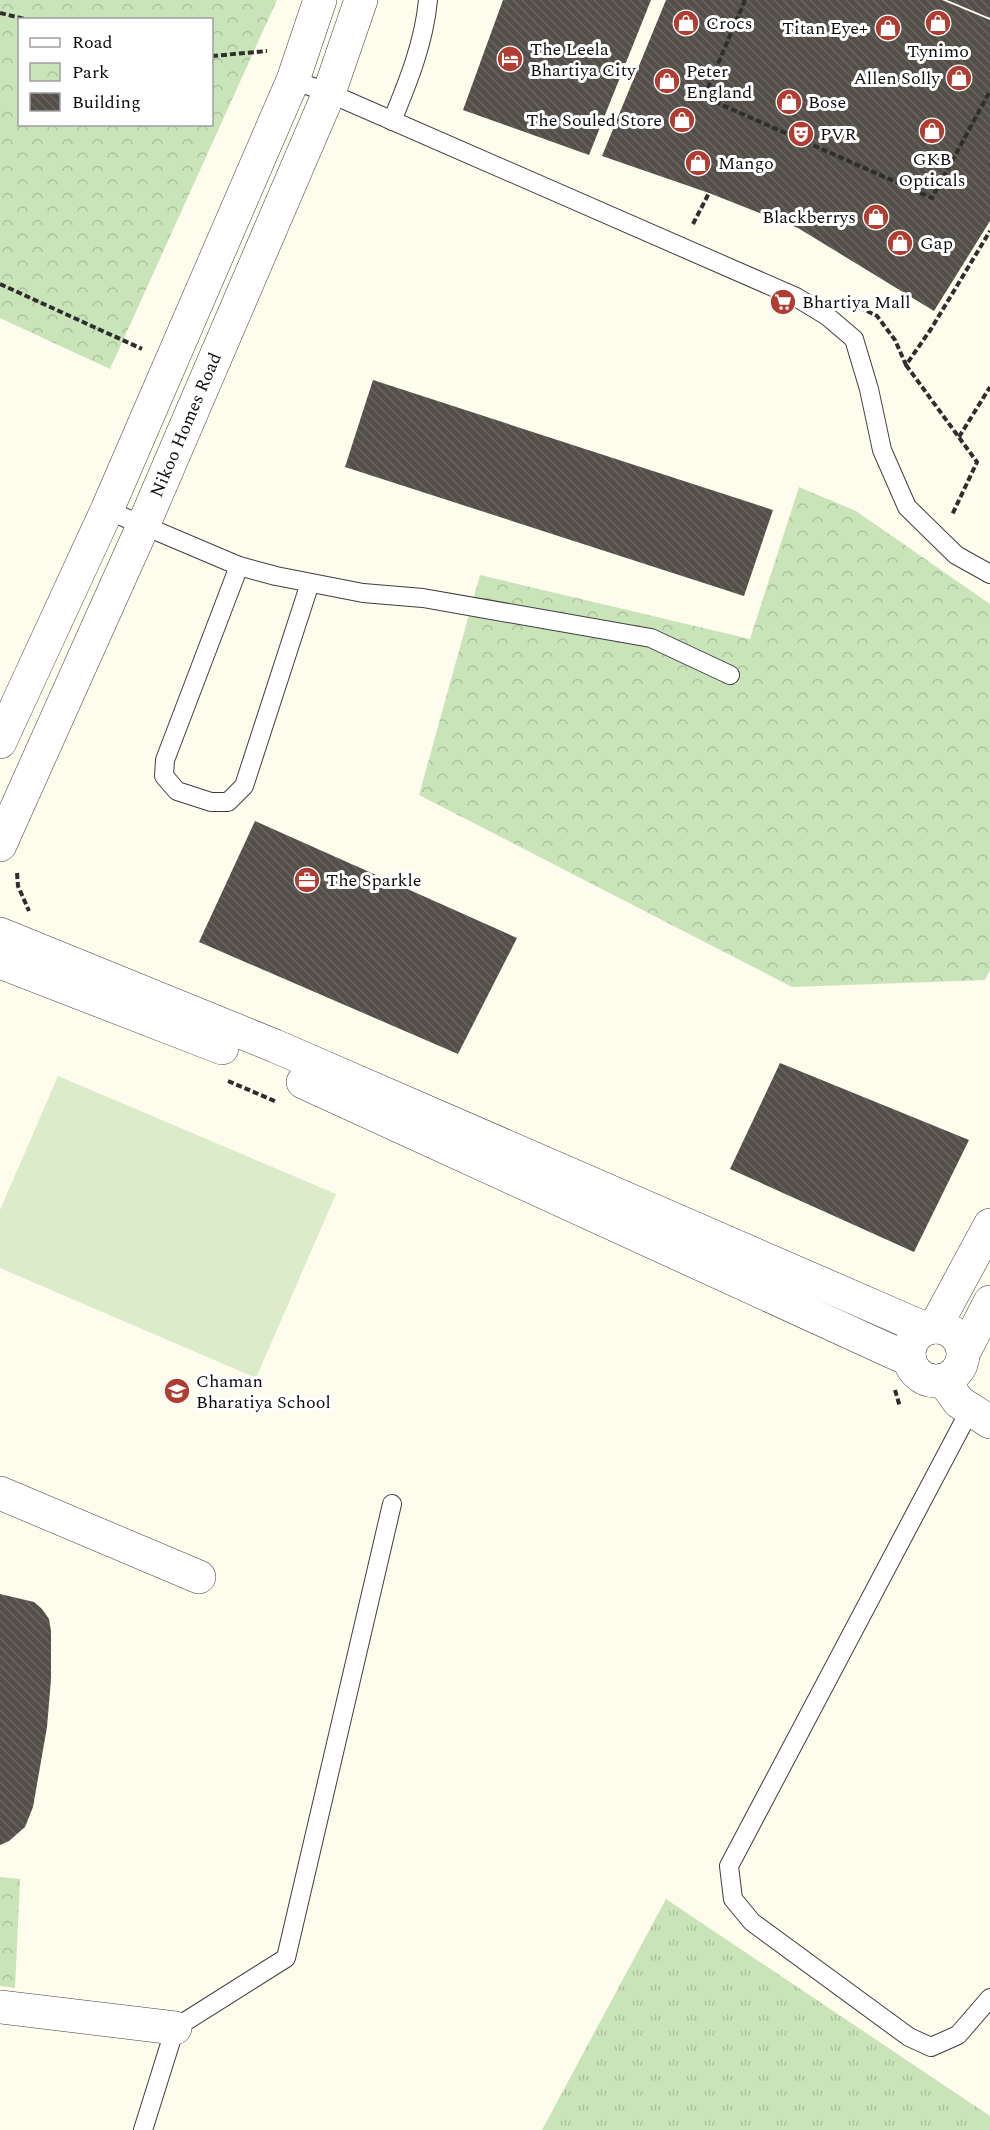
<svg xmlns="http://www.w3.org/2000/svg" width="990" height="2130" font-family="Spectral,serif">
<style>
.grass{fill:url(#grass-tufts)}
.park{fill:url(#park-crowns);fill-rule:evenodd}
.pitch{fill:#dceccb}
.building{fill:url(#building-back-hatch)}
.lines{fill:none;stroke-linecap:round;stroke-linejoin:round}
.service-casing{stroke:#3f3f3f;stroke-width:20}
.minor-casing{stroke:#3f3f3f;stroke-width:34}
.tertiary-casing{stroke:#3f3f3f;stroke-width:34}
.path{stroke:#2e2e2e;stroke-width:4;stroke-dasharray:6 3;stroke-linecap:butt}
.service{stroke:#fff;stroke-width:18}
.minor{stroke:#fff;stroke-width:33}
.tertiary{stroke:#fff;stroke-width:33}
.labels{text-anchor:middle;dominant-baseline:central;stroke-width:6;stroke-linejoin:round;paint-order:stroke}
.poi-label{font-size:18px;fill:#0c0c0c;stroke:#fff;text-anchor:start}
.street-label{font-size:18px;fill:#0c0c0c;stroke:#fff}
</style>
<defs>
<pattern id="grass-tufts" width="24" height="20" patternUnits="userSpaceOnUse" patternTransform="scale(1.5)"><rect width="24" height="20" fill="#cae4ba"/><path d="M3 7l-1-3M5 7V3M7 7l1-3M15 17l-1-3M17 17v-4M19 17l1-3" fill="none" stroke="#acc29f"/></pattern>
<pattern id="park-crowns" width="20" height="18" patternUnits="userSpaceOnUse" patternTransform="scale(1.5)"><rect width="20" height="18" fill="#cae4ba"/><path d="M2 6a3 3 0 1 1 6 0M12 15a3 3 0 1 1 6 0" fill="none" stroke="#acc29f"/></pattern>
<pattern id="building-back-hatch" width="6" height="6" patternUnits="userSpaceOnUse" patternTransform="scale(1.5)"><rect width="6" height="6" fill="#544f49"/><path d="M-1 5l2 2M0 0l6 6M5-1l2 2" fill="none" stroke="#68645f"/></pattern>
</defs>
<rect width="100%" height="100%" fill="#fdfced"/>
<polygon class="grass" points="666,1899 990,2116 990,2130 542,2130"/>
<g class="park">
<path d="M0,0H277L110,369L0,318ZM20,20H212V124H20Z"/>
<polygon points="799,487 856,511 990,604 990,970 985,980 792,987 419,795 480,575 750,639"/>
<polygon points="0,1877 20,1879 15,1988 0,1986"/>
</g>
<polygon class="pitch" points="58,1076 336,1194 256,1378 0,1268 0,1210"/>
<g class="building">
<polygon points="503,0 651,0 589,155 463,110"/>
<polygon points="666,0 942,0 990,20 990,221 934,311 798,228 709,193 602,156"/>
<polygon points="947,0 990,0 990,18"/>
<polygon points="373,380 773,510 744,596 345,467"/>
<polygon points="255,821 517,938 458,1054 199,942"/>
<polygon points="780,1063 969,1140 914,1252 730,1169"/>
<polygon points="0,1594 34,1602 42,1609 49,1619 51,1631 51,1679 47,1727 33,1807 25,1827 9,1841 0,1845"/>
</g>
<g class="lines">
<g class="service-casing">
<g id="service">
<polyline points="293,80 329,93 796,297 827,316 854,339 869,389 882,450 907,507 956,555 990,574"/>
<path d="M392,121C408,82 424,43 428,0"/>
<polyline points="107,510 239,566 276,576 363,593 423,598 651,638 730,675"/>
<polyline points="239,566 165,760 164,776 177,791 211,802 228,802 244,786 310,583"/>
<polyline points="970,1410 729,1866 733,1899 752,1922 909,2037 931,2047 958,2035 990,1998"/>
<polyline points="143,2130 175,2028 286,1958 392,1504"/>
</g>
</g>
<g class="minor-casing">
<g id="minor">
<polyline points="935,1327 990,1225"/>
<polyline points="964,1352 990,1302"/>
<polyline points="0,1493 199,1577"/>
<polyline points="0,2007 175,2028"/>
</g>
</g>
<g class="tertiary-casing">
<g id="tertiary">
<polyline points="0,742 107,510 293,80 320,0"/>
<polyline points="0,845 143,526 329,93 361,0"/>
<polyline points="0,934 275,1046 926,1329"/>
<polyline points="0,962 222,1048"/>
<polyline points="303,1082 910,1360"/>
<circle cx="936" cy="1354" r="27"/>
<polyline points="943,1380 959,1402 990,1422"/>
</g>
</g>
<g class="path">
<polyline points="745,0 704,97 932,198 990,91"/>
<polyline points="0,13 29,20"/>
<polyline points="212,56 267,51"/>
<polyline points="693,224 709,193"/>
<polyline points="0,284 142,349"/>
<polyline points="859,307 877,316 895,340 906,365 931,329 990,231"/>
<polyline points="906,365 977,462 952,515"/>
<polyline points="959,437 990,387"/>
<polyline points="17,873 18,886 29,911"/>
<polyline points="228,1081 277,1102"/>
<polyline points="895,1390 900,1407"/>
</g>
<use href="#service" class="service"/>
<use href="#minor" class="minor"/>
<use href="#tertiary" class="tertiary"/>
</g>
<defs>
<g id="shop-disc" transform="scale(1.35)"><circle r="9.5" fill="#af3d31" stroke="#fff"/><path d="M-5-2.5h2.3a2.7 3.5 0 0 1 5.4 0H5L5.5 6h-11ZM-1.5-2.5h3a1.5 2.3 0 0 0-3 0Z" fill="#fff"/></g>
<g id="hotel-disc" transform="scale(1.35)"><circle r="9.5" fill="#af3d31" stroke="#fff"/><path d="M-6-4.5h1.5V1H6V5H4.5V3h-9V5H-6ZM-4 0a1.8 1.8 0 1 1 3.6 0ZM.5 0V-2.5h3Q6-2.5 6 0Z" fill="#fff"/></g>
<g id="theatre-disc" transform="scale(1.35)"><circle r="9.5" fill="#af3d31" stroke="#fff"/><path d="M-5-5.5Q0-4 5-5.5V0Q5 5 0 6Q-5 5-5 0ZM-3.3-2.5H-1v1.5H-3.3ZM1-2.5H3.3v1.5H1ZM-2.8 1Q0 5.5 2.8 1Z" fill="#fff"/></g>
<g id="supermarket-disc" transform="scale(1.35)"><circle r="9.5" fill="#af3d31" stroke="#fff"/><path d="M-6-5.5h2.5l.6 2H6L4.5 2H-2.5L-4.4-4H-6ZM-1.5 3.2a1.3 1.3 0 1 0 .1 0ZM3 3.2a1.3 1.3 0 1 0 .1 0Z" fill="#fff"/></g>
<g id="office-disc" transform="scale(1.35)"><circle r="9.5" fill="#af3d31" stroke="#fff"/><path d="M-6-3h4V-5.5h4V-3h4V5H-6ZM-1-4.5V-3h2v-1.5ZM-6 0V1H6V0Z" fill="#fff"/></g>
<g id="school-disc" transform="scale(1.35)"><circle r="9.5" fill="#af3d31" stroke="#fff"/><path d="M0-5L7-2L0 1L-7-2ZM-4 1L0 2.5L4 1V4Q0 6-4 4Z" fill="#fff"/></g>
</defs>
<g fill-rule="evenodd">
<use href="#shop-disc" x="686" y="23"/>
<use href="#shop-disc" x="938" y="23"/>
<use href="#shop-disc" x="888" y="28"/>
<use href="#hotel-disc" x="510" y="59"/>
<use href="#shop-disc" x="959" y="78"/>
<use href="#shop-disc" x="667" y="81"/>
<use href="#shop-disc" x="789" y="102"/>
<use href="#shop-disc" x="682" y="120"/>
<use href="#shop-disc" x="932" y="131"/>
<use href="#theatre-disc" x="801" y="134"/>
<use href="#shop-disc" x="698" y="163"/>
<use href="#shop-disc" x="876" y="217"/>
<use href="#shop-disc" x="900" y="243"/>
<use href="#supermarket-disc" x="783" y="302"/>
<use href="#office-disc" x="307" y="880"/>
<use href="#school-disc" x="177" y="1391"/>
</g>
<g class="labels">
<g class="poi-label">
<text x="706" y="23">Crocs</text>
<text x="868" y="28" text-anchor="end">Titan Eye+</text>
<text x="530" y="49">The Leela<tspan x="530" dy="21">Bhartiya City</tspan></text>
<text x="938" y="51" text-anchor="middle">Tynimo</text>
<text x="686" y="71">Peter<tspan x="686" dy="21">England</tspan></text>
<text x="940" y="78" text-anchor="end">Allen Solly</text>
<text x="808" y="102">Bose</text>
<text x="662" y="120" text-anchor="end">The Souled Store</text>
<text x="820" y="134">PVR</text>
<text x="932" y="159" text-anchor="middle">GKB<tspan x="932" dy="21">Opticals</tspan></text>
<text x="718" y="163">Mango</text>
<text x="856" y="217" text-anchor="end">Blackberrys</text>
<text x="920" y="243">Gap</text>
<text x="802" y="302">Bhartiya Mall</text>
<text x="326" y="880">The Sparkle</text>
<text x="196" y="1381">Chaman<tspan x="196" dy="21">Bharatiya School</tspan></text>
</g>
<g class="street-label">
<text transform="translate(186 425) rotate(-67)">Nikoo Homes Road</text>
</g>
</g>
<rect x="18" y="18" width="195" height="108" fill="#ffffff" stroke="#9e9e9e" stroke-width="1.5"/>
<rect x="30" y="38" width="30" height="9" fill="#ffffff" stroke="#9e9e9e" stroke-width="1.5"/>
<text x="72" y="48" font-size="18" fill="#0c0c0c">Road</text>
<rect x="30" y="63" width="30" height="18" fill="url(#park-crowns)" stroke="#9e9e9e" stroke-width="1.5"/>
<text x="72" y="78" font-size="18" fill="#0c0c0c">Park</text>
<rect x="30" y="93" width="30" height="18" fill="url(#building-back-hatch)" stroke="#9e9e9e" stroke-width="1.5"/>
<text x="72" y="108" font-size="18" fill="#0c0c0c">Building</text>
</svg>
